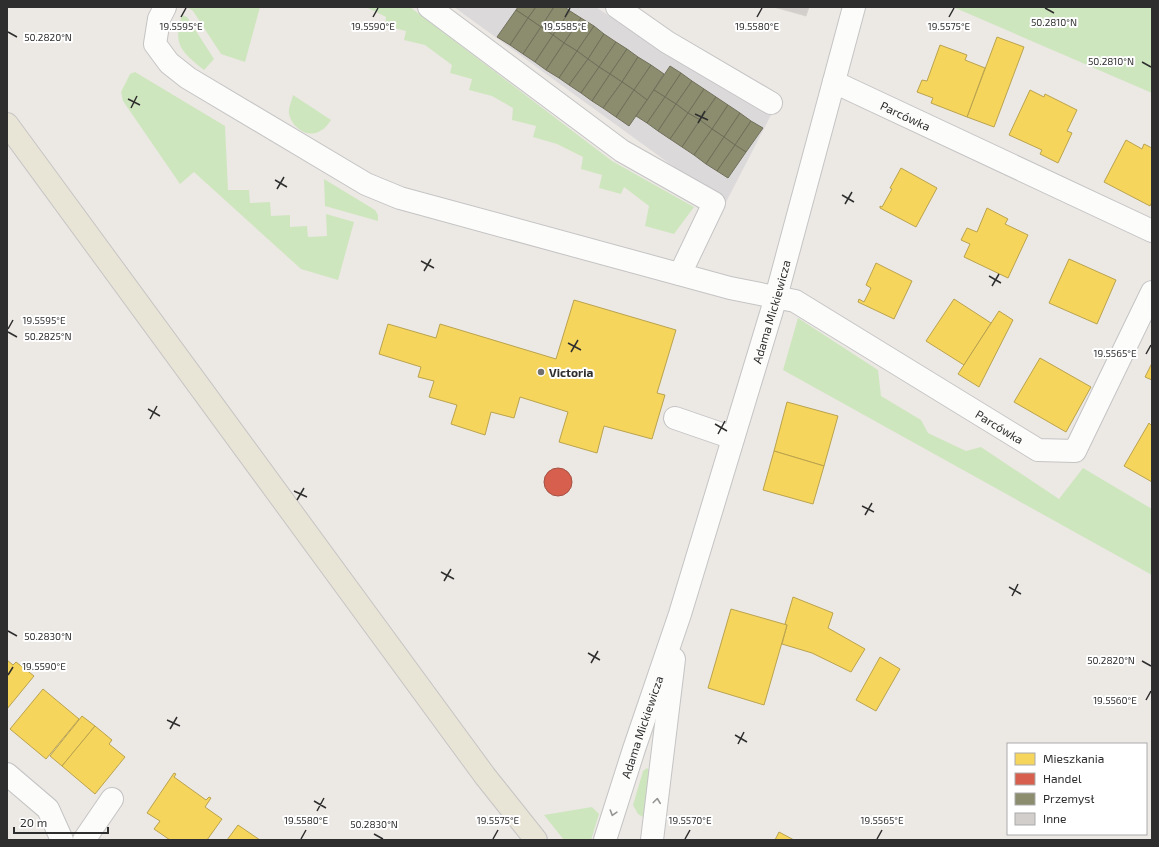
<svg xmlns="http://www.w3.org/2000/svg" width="1159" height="847" font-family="'Exo 2',sans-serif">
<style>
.industrial{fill:#dcd9db}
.green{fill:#cee6be}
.homes{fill:#f6d55c;stroke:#baa34e}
.shops{fill:#d6604d;stroke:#a45144}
.industry{fill:#8c8c6e;stroke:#70705b}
.building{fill:#d1cecb;stroke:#d7d4d0}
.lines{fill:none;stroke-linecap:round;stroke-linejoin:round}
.minor-casing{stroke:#c5c4c5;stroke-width:24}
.major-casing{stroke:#c6c5c4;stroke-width:24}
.minor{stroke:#fcfcfb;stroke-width:22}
.major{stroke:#e8e4d6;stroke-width:22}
.oneway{stroke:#959594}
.ticks{fill:none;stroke:#2e2e2e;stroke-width:1.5}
.poi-dot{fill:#706f6e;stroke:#fff;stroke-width:1.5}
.labels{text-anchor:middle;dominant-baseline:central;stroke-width:4;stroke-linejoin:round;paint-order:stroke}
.street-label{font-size:12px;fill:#2e2e2e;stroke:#fff}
.poi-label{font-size:12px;font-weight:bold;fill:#2e2e2e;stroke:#fff;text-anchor:start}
.ticks-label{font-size:10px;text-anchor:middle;fill:#2e2e2e;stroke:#fff;stroke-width:4;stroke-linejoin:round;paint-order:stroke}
</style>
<rect width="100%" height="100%" fill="#ece8e4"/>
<polygon class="industrial" points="454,7 596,7 621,24 771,115 725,204"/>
<g class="green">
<polygon points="187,7 260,7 245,62 221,54 193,11"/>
<polygon points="366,7 410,7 612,161 694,207 674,234 645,226 649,206 624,187 621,194 599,188 602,175 581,169 583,157 557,144 533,137 536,126 512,120 513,108 492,96 469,90 472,79 450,73 452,65 425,45 404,40 406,31 385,26 386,17"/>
<polygon points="953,7 1152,7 1152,93"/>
<path d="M182,15L187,17L214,59L204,70C182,52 172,45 182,15Z"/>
<polygon points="135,72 225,126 228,190 249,190 250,203 270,202 271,216 290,215 290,227 307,226 308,237 327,236 326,214 354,222 338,280 301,269 194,172 180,184 123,101 121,92 130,74"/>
<path d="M293,95L331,120C328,124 325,129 320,131C307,139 292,127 289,114C288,108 292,100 293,95Z"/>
<polygon points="324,179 375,210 378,215 378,221 325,206"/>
<polygon points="798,318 878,370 881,396 921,420 928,433 966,451 981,447 1059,499 1083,468 1152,509 1152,575 783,370"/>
<polygon points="647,768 653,774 646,819 638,814 633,805 643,771"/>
<polygon points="592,807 599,814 591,840 564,840 544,815"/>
</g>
<g class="homes">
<polygon points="997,37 1024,47 994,127 967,117"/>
<polygon points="940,45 967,55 965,60 985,68 967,117 931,103 933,98 917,92 922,80 927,81"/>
<polygon points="1030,90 1044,97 1045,94 1077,110 1067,131 1072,133 1058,163 1040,154 1042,150 1009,135"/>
<polygon points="1126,140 1142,149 1144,144 1152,148 1152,202 1150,206 1104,182"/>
<polygon points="901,168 937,188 916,227 880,208 880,206 882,207 892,189 890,188"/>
<polygon points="987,208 1008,219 1005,224 1028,235 1008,278 964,257 970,244 961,240 967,228 977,232"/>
<polygon points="1069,259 1116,280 1097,324 1049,303"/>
<polygon points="876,263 912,281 894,319 858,302 859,299 864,302 871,288 866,285"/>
<polygon points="954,299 991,323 964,365 926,341"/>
<polygon points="574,300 676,330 657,393 665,395 652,439 604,426 597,453 559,442 568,412 520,397 514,418 491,412 485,435 451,424 457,405 429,397 434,381 418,377 421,367 379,354 388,324 436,338 440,324 556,359"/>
<polygon points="999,311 1013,320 979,387 958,374"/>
<polygon points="1040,358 1091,387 1066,432 1014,402"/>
<polygon points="1152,363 1152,380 1145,377"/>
<polygon points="787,402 838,416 824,466 774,451"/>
<polygon points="1149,423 1152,426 1152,482 1124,466"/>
<polygon points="774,451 824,466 813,504 763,490"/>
<polygon points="793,597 833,613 828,628 865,649 851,672 812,653 782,644 787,625 785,624"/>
<polygon points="731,609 787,625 764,705 708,688"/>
<polygon points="880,657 900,669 876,711 856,700"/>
<polygon points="7,660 13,665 16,662 34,676 7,709"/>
<polygon points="43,689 79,719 46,759 10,729"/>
<polygon points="82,716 95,726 62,766 50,756"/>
<polygon points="95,726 112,740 109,744 125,757 95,794 62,766"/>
<polygon points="174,773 176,774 174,777 206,800 209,797 211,798 205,807 222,819 207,840 170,840 154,829 160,821 147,813"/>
<polygon points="238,825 260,840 227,840"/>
<polygon points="779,832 794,840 775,840"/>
</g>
<circle class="shops" cx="558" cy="482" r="14"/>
<g class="industry">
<polygon points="518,7 536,7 528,18 516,10"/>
<polygon points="536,7 554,7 541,27 528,18"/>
<polygon points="554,7 565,7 570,11 553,35 541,27"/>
<polygon points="516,10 528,18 510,45 497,37"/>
<polygon points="570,11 581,18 564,43 553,35"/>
<polygon points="528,18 541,27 523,54 510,45"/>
<polygon points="581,18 594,26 577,51 564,43"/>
<polygon points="594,26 604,34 588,59 577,51"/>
<polygon points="541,27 553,35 535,62 523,54"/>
<polygon points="604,34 616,42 599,67 588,59"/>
<polygon points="553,35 564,43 546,70 535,62"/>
<polygon points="616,42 627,49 610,74 599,67"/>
<polygon points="564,43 577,51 559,78 546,70"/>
<polygon points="627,49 638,57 622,82 610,74"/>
<polygon points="577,51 588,59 569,85 559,78"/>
<polygon points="638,57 651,65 634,90 622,82"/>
<polygon points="588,59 599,67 581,93 569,85"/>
<polygon points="651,65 664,74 647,100 634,90"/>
<polygon points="670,66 681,73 665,97 654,90"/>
<polygon points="599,67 610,74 592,101 581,93"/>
<polygon points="681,73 692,81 676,104 665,97"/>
<polygon points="610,74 622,82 603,108 592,101"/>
<polygon points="692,81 704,89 688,113 676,104"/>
<polygon points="622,82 634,90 616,117 603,108"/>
<polygon points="704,89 716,97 700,120 688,113"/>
<polygon points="634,90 647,100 629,126 616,117"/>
<polygon points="654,90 665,97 647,123 636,116"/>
<polygon points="665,97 676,104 658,131 647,123"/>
<polygon points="716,97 728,105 712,129 700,120"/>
<polygon points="676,104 688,113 670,139 658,131"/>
<polygon points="728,105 740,113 724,137 712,129"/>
<polygon points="688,113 700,120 682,147 670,139"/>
<polygon points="740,113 751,121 735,145 724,137"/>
<polygon points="700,120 712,129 694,155 682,147"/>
<polygon points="751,121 763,128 746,152 735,145"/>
<polygon points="712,129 724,137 706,164 694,155"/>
<polygon points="724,137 735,145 717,171 706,164"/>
<polygon points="735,145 746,152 728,178 717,171"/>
</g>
<polygon class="building" points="774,7 809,7 806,16"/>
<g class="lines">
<g class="minor-casing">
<g id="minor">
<path id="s1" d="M165,7L159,19L155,44L169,63L188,78L366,184L400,198L730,288L795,301L1038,450L1075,451L1152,292"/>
<polyline points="429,7 622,151 714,203 680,274"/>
<polyline points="617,7 667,42 771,103"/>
<path id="s2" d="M834,82L1152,231"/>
<polyline points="675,418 733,438"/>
<polyline points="7,774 48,809 62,840"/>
<polyline points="84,840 112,799"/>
<path id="s3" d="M605,840L634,749L680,614L776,297L854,7"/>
<polyline points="652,840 674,659"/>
</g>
</g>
<g class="major-casing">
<polyline id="major" points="7,124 485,776 536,840"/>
</g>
<use href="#minor" class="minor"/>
<use href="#major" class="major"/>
</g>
<defs><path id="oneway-chevron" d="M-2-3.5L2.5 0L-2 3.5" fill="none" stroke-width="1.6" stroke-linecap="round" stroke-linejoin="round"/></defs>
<g class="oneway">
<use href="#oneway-chevron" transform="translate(657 801) rotate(-83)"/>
<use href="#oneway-chevron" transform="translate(613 813) rotate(107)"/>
</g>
<path class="ticks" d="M1045,8L1054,13M181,17L186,8M373,17L378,8M565,17L570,8M757,17L762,8M949,17L954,8M8,32L17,37M1142,62L1151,67M128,99L140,105M131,108L137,96M695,114L708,120M698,123L705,111M275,180L287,187M277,189L284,177M842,195L854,202M845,204L852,192M421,261L434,268M424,271L431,259M989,276L1001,283M992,286L999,274M8,329L13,320M8,332L17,337M568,343L581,350M571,352L578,340M1146,354L1151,345M148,409L160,416M150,419L157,406M715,424L727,431M718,434L725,421M294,491L307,497M297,500L304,488M862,506L874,512M865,515L872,503M441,572L454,579M444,581L451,569M1009,587L1021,594M1012,596L1018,584M8,631L17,636M588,653L600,660M1142,661L1151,666M591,663L598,651M8,675L13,667M1146,700L1151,691M167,720L180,726M170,729L177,717M735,735L747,742M738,744L744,732M314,801L326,808M317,811L324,798M374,834L383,839M301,839L306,830M493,839L498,830M685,839L690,830M877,839L882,830"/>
<circle class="poi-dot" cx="541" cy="372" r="4"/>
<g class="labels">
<g class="street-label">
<text stroke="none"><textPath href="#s2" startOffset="79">Parcówka</textPath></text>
<text stroke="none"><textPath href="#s3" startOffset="554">Adama Mickiewicza</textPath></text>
<text stroke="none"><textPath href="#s1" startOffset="979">Parcówka</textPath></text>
<text stroke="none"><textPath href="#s3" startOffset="119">Adama Mickiewicza</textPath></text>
</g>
<g class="poi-label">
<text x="549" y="372">Victoria</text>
</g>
</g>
<g class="ticks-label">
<text x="1054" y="26">50.2810°N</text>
<text x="181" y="30">19.5595°E</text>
<text x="373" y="30">19.5590°E</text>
<text x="565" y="30">19.5585°E</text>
<text x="757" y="30">19.5580°E</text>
<text x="949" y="30">19.5575°E</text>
<text x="48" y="41">50.2820°N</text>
<text x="1111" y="65">50.2810°N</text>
<text x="44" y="324">19.5595°E</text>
<text x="48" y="340">50.2825°N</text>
<text x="1115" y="357">19.5565°E</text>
<text x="48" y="640">50.2830°N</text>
<text x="1111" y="664">50.2820°N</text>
<text x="44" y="670">19.5590°E</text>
<text x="1115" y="704">19.5560°E</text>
<text x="306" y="824">19.5580°E</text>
<text x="498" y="824">19.5575°E</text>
<text x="690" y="824">19.5570°E</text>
<text x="882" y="824">19.5565°E</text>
<text x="374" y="828">50.2830°N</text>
</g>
<rect width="1159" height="847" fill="none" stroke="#2e2e2e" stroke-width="16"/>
<rect x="1007" y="743" width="140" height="92" fill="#ffffff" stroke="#ababab"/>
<rect x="1015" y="753" width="20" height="12" fill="#f6d55c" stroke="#ababab"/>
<text x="1043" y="763" font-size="12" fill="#2e2e2e">Mieszkania</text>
<rect x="1015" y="773" width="20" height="12" fill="#d6604d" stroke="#ababab"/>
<text x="1043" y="783" font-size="12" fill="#2e2e2e">Handel</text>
<rect x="1015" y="793" width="20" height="12" fill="#8c8c6e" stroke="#ababab"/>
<text x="1043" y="803" font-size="12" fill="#2e2e2e">Przemysł</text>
<rect x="1015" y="813" width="20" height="12" fill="#d1cecb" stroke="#ababab"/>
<text x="1043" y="823" font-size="12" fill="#2e2e2e">Inne</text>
<path d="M14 827v6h94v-6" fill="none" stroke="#2e2e2e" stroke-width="2"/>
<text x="20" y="827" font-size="12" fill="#2e2e2e" stroke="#ffffff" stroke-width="3" paint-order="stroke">20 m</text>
</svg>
